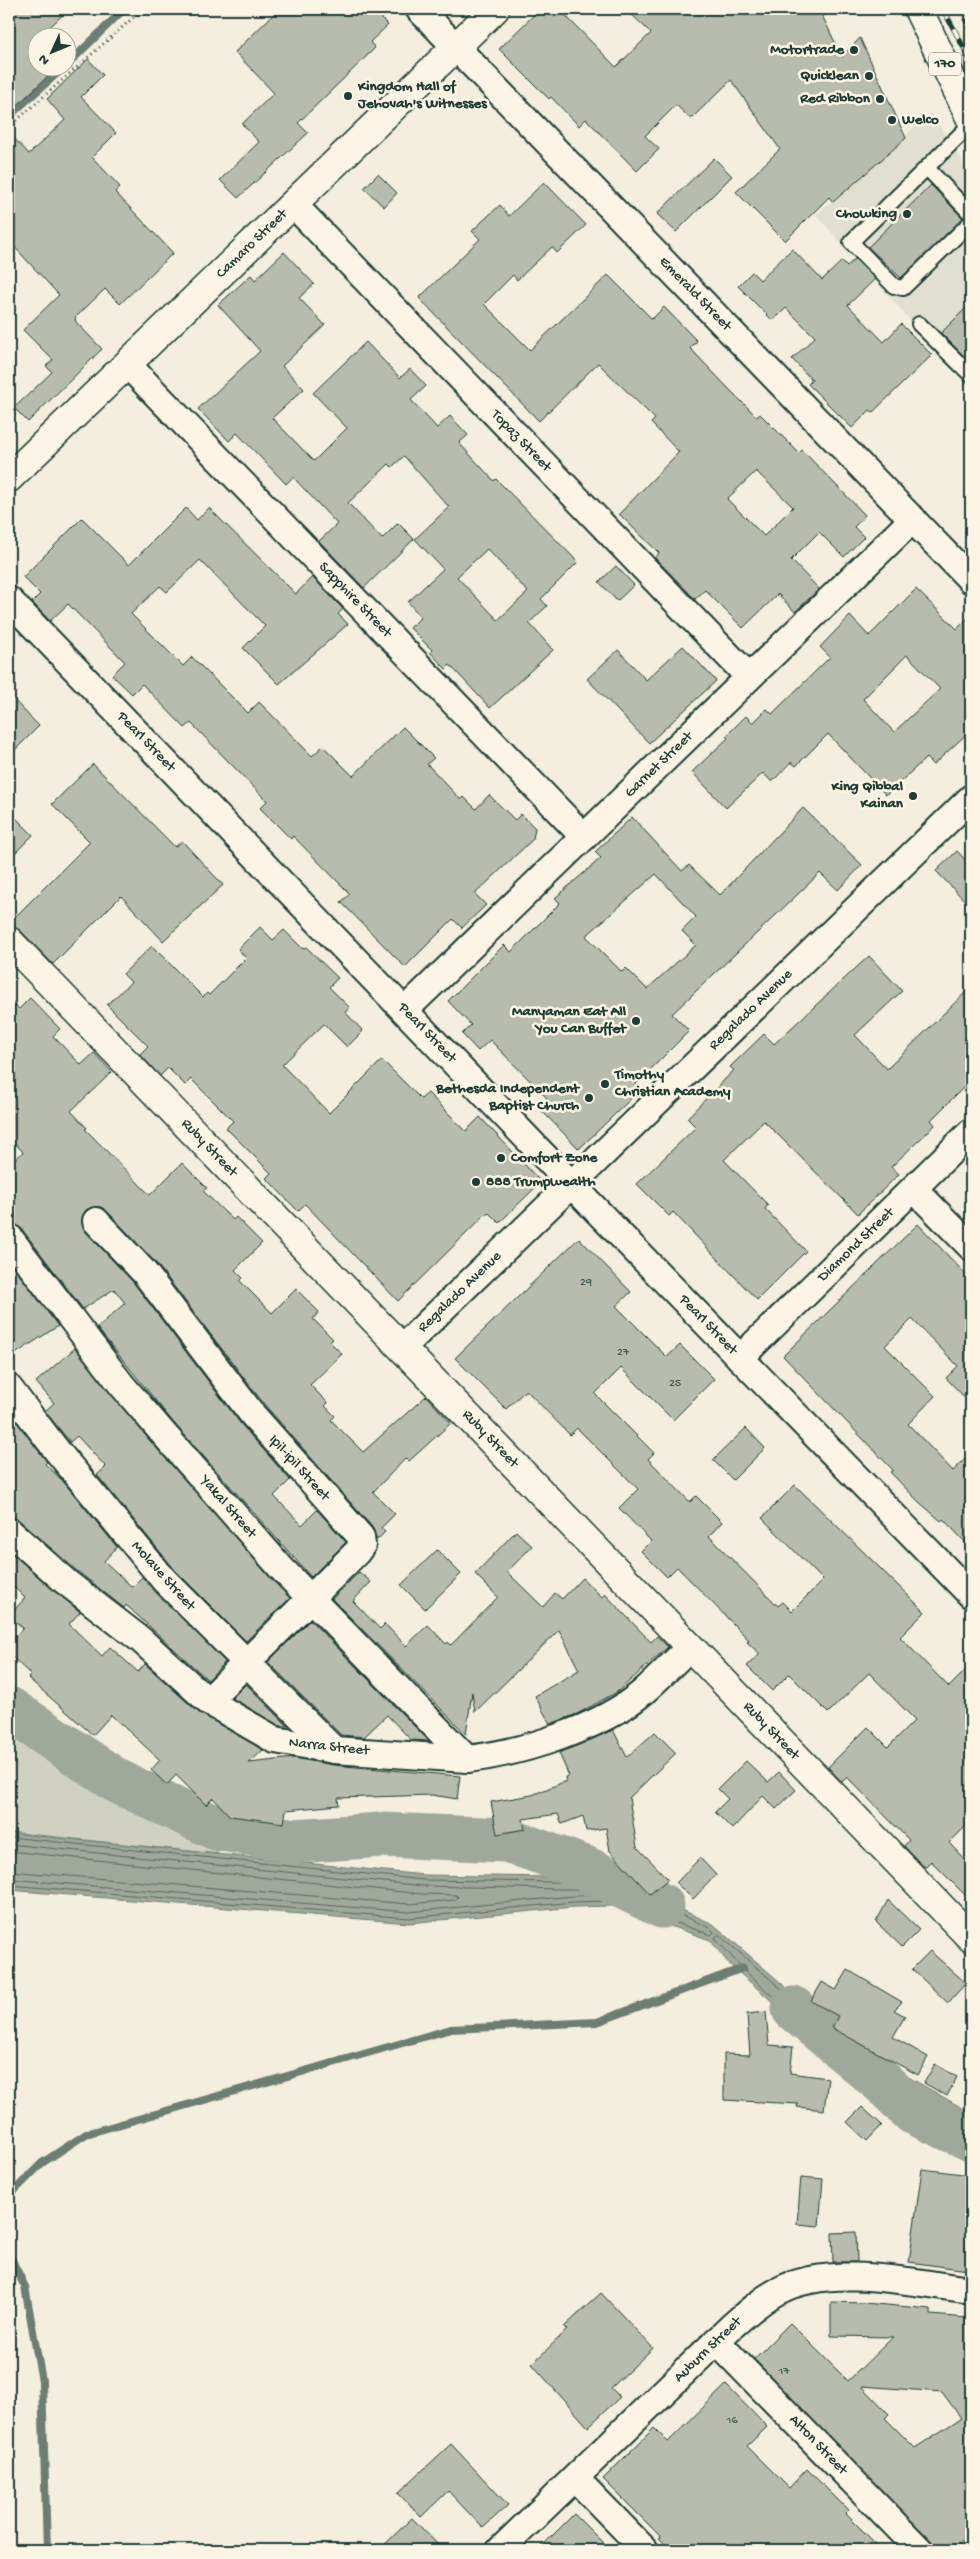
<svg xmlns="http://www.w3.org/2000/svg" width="980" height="2559" font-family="'Gochi Hand',sans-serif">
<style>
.built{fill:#e1dfd0}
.green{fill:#d0d1c2;stroke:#78877b}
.water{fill:#a0a89b;stroke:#6c7d72}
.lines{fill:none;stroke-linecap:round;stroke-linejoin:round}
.shore{stroke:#53685d;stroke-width:1}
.stream{stroke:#6c7d72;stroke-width:8}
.river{stroke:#a0a89b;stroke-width:45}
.building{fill:#b8bcae;stroke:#1f3d34;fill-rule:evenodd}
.service-casing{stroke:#1f3d34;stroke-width:18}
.minor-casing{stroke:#1f3d34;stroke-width:30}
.tertiary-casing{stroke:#1f3d34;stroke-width:31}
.primary-casing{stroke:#1f3d34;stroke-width:31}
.path{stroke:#1f3d34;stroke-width:3;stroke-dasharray:1 4;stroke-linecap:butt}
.service{stroke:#fcf5e5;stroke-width:14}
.minor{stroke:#fcf5e5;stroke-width:26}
.tertiary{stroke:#fcf5e5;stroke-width:28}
.primary{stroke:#fcf5e5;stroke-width:28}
.rail-casing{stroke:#1f3d34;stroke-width:5.5}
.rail{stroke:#fcf5e5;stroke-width:4;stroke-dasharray:11;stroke-linecap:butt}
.poi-dot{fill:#1f3d34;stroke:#fcf5e5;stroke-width:2}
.labels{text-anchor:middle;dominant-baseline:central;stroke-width:5;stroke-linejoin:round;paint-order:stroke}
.number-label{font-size:12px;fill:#455d52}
.shield{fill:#fcf5e5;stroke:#617469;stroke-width:1}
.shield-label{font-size:14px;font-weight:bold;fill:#1f3d34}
.poi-label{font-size:15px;font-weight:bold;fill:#1f3d34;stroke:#fcf5e5;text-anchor:end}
.street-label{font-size:15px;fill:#1f3d34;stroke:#fcf5e5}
</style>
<rect width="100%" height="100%" fill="#f3eede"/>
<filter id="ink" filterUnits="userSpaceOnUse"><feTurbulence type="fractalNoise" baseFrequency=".02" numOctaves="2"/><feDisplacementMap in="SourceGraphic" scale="10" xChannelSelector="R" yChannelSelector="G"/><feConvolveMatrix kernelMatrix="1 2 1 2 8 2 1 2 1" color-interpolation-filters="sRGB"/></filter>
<g filter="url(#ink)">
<polygon class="built" points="931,113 971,175 971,388 816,215"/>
<polygon class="green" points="9,1698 185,1795 218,1854 9,1832"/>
<polygon class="water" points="9,1833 424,1875 612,1878 713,1924 802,2001 820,2026 971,2113 971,2123 789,2016 729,1964 710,1940 613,1906 574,1907 409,1923 9,1890"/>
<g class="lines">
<g class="shore">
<polyline points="9,1837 424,1880 611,1883 710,1928 714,1932 711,1935 613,1901 574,1902 409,1918 9,1885"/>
<polyline points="9,1844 423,1886 610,1890 613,1893 611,1895 573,1896 409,1912 9,1879"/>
<polyline points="9,1851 422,1894 456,1895 458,1897 455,1900 409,1904 9,1871"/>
<path d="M719,1935L799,2004L806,2018C790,2019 727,1953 715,1938Z"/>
</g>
<g class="stream">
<polyline points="68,64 124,9"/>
<polyline points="9,116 63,68"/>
<polyline points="9,2196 42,2163 86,2134 451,2029 597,2022 743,1968"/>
<polyline points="9,2254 25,2287 42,2381 47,2550"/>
</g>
<g class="river">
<polyline points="9,1709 117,1781 216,1828 295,1841 381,1835 507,1840 585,1868 662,1906"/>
<polyline points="794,2009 882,2082 913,2112 971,2139"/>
</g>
</g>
<g class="building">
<polygon points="9,9 69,9 38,38 38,68 48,76 9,113"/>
<polygon points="279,9 372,9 388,25 370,42 375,48 298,123 308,133 238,198 220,180 259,142 242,124 274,93 235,52"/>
<polygon points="540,9 559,9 616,67 651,33 626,9 819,9 842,57 860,38 906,138 833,202 829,197 785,241 736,192 780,149 731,80 691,119 676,105 645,136 659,149 637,171 586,119 579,126 551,97 549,99 499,49"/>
<polygon points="88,59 103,75 81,97 116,133 92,157 120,187 115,192 173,253 120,304 105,289 75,318 76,322 102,349 28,422 14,408 52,372 46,366 53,360 23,330 59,295 9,241 9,133 29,154 65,120 47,99"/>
<polygon points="714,158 732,176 676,232 657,214"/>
<polygon points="378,174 397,193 384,207 364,188"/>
<path d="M544,182L586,225L557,253L552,247L517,280L513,275L484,304L530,350L608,275L652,319L664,307L697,341L690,348L729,389L757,417L760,414L799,453L802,450L865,515L854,527L864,537L844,557L819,532L791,560L819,589L795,612L778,594L743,628L705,590L695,599L655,558L659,553L619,514L679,452L651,423L655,419L598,363L539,421L419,298L480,239L472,231L500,205L509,216ZM756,471L793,507L764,536L727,499Z"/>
<polygon points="931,185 963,218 901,278 868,247"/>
<polygon points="792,249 822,280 842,261 847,266 855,259 875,279 848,305 884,342 901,324 932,355 873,412 870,410 852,428 808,384 812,380 792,359 815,337 786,308 773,321 738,286 752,272 760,280"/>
<path d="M284,252L314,284L299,298L325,325L282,366L304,389L272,418L314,461L347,428L313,393L366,342L400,378L410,369L426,386L411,400L437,428L450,416L468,435L459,443L494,481L496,479L578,562L541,599L547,606L529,623L553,650L490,708L450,665L446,669L430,652L432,650L410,628L421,617L408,602L443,569L415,539L449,507L404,456L392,467L389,464L348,503L382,539L398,523L414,539L364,588L319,541L337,524L293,477L286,484L237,433L229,441L198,409L260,351L218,305L251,275L255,280ZM487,549L528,592L498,620L457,577Z"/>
<polygon points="971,303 971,363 941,333"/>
<polygon points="186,508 197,520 209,508 296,594 312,577 343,609 338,614 348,624 279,684 243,648 265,626 200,560 167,592 160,586 131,614 183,666 192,657 248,713 259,702 312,756 323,746 353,776 403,727 434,758 427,764 461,800 464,797 476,809 489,795 515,820 521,814 535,828 533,839 475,894 486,905 462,928 453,919 405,967 341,902 350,894 293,836 291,839 260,808 267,801 191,723 185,728 142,684 132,694 112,675 125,662 68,604 50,621 32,602 40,594 23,577 82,518 129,565"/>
<polygon points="616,566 634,585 617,601 599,582"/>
<path d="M916,589L957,629L971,615V730L933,765L926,758L886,795L828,734L796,766L791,762L772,782L763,773L726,808L692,772L728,738L726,736L746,716L753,723L767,709L772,714L830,657L820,647L850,616L869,636ZM907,655L940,689L894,732L863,699Z"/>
<polygon points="683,646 716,681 649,743 587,679 618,650 646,680"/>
<polygon points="9,695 39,726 9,756"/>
<polygon points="93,764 175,847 182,841 223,885 163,941 121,896 53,964 20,930 9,926 9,923 90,842 52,804"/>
<path d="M803,808L862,865L838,890L820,873L672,1014L689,1031L636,1084L641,1089L579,1149L538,1107L547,1098L490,1040L478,1051L462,1034L471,1025L448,1001L504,945L511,952L560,903L555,898L601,858L595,852L632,817L682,871L689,865L720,895ZM656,874L696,917L682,931L696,945L647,989L626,968L622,972L586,936Z"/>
<polygon points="9,811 33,835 9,859"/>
<polygon points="957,851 971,866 971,907 936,871"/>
<polygon points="260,927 273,940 284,930 303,949 306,947 338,978 329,987 350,1008 345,1012 363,1031 347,1047 324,1024 282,1065 329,1113 382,1060 421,1099 428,1093 466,1131 480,1117 541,1182 499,1223 488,1212 398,1301 305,1204 298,1211 266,1178 271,1173 226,1128 233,1121 191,1079 185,1085 168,1068 160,1076 140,1054 148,1046 107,1005 131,982 123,974 152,946 203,997 207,993 209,995 246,958 238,949"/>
<polygon points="869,956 902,991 855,1035 887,1069 971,987 971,1080 931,1120 935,1125 891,1167 899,1174 858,1214 764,1121 724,1160 768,1205 765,1209 806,1251 757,1300 673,1212 669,1216 637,1184 696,1127 687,1118 734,1070 730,1067 764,1034 774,1044"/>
<polygon points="30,998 60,1029 53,1036 81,1065 94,1053 112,1072 71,1111 87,1128 85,1129 150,1195 182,1163 207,1188 203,1191 233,1220 236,1217 262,1243 235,1270 243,1278 240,1281 272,1313 296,1289 319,1312 313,1319 333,1339 330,1342 342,1354 310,1385 328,1403 325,1406 335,1416 331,1420 363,1452 426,1396 451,1423 409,1461 406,1458 373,1492 395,1514 381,1528 385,1532 377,1540 372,1527 264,1404 156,1263 107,1211 100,1207 86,1210 82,1217 85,1231 133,1282 240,1423 290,1480 274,1496 302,1525 317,1510 346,1542 311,1577 173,1422 97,1328 125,1303 114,1289 83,1309 21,1228 9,1222 9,1165 23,1152 9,1137 9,999 19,1009"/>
<polygon points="918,1224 971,1280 971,1404 946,1378 958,1366 912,1319 885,1346 935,1396 908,1424 953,1471 971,1453 971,1548 943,1519 941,1521 918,1501 890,1472 893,1470 783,1356"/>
<polygon points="579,1238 631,1292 616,1306 667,1357 680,1345 714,1379 673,1420 621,1368 595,1394 654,1453 648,1459 690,1502 696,1496 722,1522 709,1536 778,1606 783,1602 792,1611 823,1580 762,1518 795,1485 925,1612 900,1637 949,1687 971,1665 971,1821 949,1843 971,1866 971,1901 931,1861 925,1867 920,1863 904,1846 909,1840 847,1777 842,1782 828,1767 868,1727 888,1747 915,1720 869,1673 828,1713 789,1674 772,1691 747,1666 760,1654 747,1642 749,1640 677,1567 667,1577 641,1551 651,1541 619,1508 638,1489 577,1428 570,1435 526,1390 506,1409 455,1358"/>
<polygon points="9,1261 58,1326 9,1358"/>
<polygon points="75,1348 151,1442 290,1598 246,1641 175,1570 97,1475 106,1467 77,1436 70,1442 45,1411 54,1403 36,1382"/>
<polygon points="9,1412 47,1462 45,1464 62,1480 117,1547 104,1561 132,1587 142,1577 225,1662 208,1680 126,1605 124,1608 76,1570 19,1520 9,1516"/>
<polygon points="746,1428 765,1448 733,1480 713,1460"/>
<polygon points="516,1531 532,1546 507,1572 543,1607 555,1593 562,1599 582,1578 602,1597 605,1594 651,1642 657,1636 668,1647 617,1692 577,1714 550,1724 535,1696 579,1670 559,1630 475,1712 472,1692 466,1734 332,1599 359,1572 371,1582 353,1601 380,1629 385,1624 406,1646 428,1625 446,1644 448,1642 451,1645 498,1597 475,1574"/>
<polygon points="437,1550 461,1574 425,1609 401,1585"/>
<polygon points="9,1551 80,1612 69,1624 102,1656 110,1647 138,1672 145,1664 198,1712 263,1750 249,1763 294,1758 333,1765 460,1776 457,1799 432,1795 338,1798 339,1805 286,1810 284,1823 230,1816 213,1798 206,1805 176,1775 167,1785 151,1770 160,1760 111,1715 93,1735 28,1678 31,1675 9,1654 9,1644 23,1628 9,1616 25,1598 9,1582"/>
<polygon points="310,1620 429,1741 411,1740 387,1715 364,1737 341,1735 268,1662"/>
<polygon points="246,1684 288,1726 280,1726 232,1698"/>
<polygon points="613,1730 627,1757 655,1732 676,1753 629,1798 637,1847 668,1879 650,1894 610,1851 606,1828 586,1831 583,1816 562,1824 558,1814 523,1819 525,1829 497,1834 491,1802 532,1795 566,1781 565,1777 569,1776 559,1753"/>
<polygon points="746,1761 768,1782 779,1772 796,1790 776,1809 763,1796 732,1829 715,1812 728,1799 718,1789"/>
<polygon points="700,1858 716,1875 693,1899 676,1883"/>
<polygon points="888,1900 919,1930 902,1947 876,1922"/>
<polygon points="930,1951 966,1983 948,2003 912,1969"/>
<polygon points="848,1970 902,2002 894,2010 905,2016 893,2037 928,2057 918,2075 832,2028 838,2016 811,2001 822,1982 836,1990"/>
<polygon points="766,2012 769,2045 793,2047 790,2073 828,2078 824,2110 797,2107 798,2104 724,2100 724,2054 750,2055 747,2014"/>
<polygon points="935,2064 957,2077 947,2096 924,2083"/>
<polygon points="862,2107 882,2125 867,2141 847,2122"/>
<polygon points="922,2169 971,2175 971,2242 968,2270 909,2262"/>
<polygon points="801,2177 823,2179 819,2226 797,2224"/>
<polygon points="856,2232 857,2262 833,2262 832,2233"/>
<polygon points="601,2293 653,2348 611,2388 620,2397 588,2427 532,2364 567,2330 564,2327"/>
<path d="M831,2302L864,2303L931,2309V2315L967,2318L966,2325H971V2532L954,2550H939L754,2359L790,2323L848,2381L893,2337L831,2336ZM862,2386L942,2392L961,2418L915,2448L885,2418L889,2414Z"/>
<polygon points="726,2385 767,2427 747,2446 789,2488 807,2469 848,2510 845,2513 882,2550 671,2550 659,2538 661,2537 603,2479 654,2428 668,2442"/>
<polygon points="451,2444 508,2505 483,2528 448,2491 421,2517 398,2493"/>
<polygon points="574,2514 610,2550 538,2550"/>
<polygon points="412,2518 443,2550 379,2550"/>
</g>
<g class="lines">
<g class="service-casing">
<g id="service">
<polyline points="971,124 851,242 894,286 903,288 971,222"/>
<polyline points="927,168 971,214"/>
<polyline points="919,324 971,375"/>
</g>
</g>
<g class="minor-casing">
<g id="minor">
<polyline points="419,9 971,580"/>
<polyline points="293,204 749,677"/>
<polyline points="127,364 584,837"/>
<polyline points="9,600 600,1214 971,1595"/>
<polyline points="405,1010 913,519"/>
<polyline points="914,1189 971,1247"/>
<polyline points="96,1221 144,1272 252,1414 361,1537 362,1545 357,1552 208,1701"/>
<polyline points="9,1237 121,1384 162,1432 282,1569 467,1759"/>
<polyline points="402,1348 971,798"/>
<polyline points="740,1358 971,1132"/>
<polyline points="9,1388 58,1452 164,1580 334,1750"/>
<path d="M9,1531L66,1582L141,1640L208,1701L275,1740L334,1750L467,1759C521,1753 601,1728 643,1692C659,1678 674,1662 690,1647"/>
<polyline points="716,2341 920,2550"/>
<polyline points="575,2478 645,2550"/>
<path d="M500,2550L732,2326C747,2313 761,2300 778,2291C831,2263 914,2283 971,2290"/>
</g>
</g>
<g class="tertiary-casing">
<g id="tertiary">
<polyline points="9,478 495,9"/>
<polyline points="9,941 971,1938"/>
</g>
</g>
<g class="primary-casing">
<polyline id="primary" points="918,9 971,119"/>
</g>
<polyline class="path" points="9,127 143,9"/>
<use href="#service" class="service"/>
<use href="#minor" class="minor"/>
<use href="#tertiary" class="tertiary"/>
<use href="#primary" class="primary"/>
<g class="rail-casing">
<g id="rail">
<polyline points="943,9 971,61"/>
<polyline points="961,9 971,30"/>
</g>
</g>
<use href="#rail" class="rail"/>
</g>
</g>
<g class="poi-dot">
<circle cx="854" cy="50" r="5"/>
<circle cx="869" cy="76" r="5"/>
<circle cx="348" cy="96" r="5"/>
<circle cx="880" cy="99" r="5"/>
<circle cx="892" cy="120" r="5"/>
<circle cx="907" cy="214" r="5"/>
<circle cx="913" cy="796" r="5"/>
<circle cx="636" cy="1021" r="5"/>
<circle cx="605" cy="1084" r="5"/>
<circle cx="589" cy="1098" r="5"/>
<circle cx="501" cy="1158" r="5"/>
<circle cx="476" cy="1182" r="5"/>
</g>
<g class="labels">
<g class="number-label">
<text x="586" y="1283">29</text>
<text x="623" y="1353">27</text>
<text x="675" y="1384">25</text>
<text x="784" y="2372">17</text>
<text x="732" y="2421">16</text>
</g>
<rect class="shield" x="929" y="52.5" width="32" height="23" rx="4"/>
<g class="shield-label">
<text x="945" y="64">170</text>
</g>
<g class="poi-label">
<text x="844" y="50">Motortrade</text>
<text x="859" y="76">Quicklean</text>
<text x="358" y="87" text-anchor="start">Kingdom Hall of<tspan x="358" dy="17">Jehovah's Witnesses</tspan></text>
<text x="870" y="99">Red Ribbon</text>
<text x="902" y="120" text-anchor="start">Welco</text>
<text x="897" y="214">Chowking</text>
<text x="903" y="787">King Qibbal<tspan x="903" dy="17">Kainan</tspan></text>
<text x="626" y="1012">Manyaman Eat All<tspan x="626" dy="17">You Can Buffet</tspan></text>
<text x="615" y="1075" text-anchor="start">Timothy<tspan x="615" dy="17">Christian Academy</tspan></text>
<text x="579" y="1089">Bethesda Independent<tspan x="579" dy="17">Baptist Church</tspan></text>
<text x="511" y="1158" text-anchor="start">Comfort Zone</text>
<text x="486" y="1182" text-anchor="start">888 Trumpwealth</text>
</g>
<g class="street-label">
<text transform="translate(252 244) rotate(-44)">Camaro Street</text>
<text transform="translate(695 294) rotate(46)">Emerald Street</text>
<text transform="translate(521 441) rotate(46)">Topaz Street</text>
<text transform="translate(355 600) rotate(46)">Sapphire Street</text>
<text transform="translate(146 742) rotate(46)">Pearl Street</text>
<text transform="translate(659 765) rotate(-44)">Garnet Street</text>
<text transform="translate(751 1010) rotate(-44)">Regalado Avenue</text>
<text transform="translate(427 1033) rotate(46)">Pearl Street</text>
<text transform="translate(209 1148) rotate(46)">Ruby Street</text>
<text transform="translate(856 1245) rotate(-44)">Diamond Street</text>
<text transform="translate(460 1292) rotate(-44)">Regalado Avenue</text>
<text transform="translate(708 1325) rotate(46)">Pearl Street</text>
<text transform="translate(490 1439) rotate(46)">Ruby Street</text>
<text transform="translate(299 1468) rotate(48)">Ipil-ipil Street</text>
<text transform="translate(228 1507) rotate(49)">Yakal Street</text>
<text transform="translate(163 1576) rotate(48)">Molave Street</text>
<text transform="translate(771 1731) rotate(46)">Ruby Street</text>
<text transform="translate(329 1747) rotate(6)">Narra Street</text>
<text transform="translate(708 2350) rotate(-44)">Auburn Street</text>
<text transform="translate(818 2445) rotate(46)">Alton Street</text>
</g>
</g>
<rect width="980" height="2559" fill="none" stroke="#fcf5e5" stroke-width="30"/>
<rect x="15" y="15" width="950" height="2529" fill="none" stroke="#1f3d34" stroke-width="2" filter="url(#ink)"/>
<g transform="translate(52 52) rotate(226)"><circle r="24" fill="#fcf5e5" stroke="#a4ab9e"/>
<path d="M0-4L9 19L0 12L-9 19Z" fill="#1f3d34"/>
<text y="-8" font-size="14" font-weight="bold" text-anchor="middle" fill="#1f3d34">N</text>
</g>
</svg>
